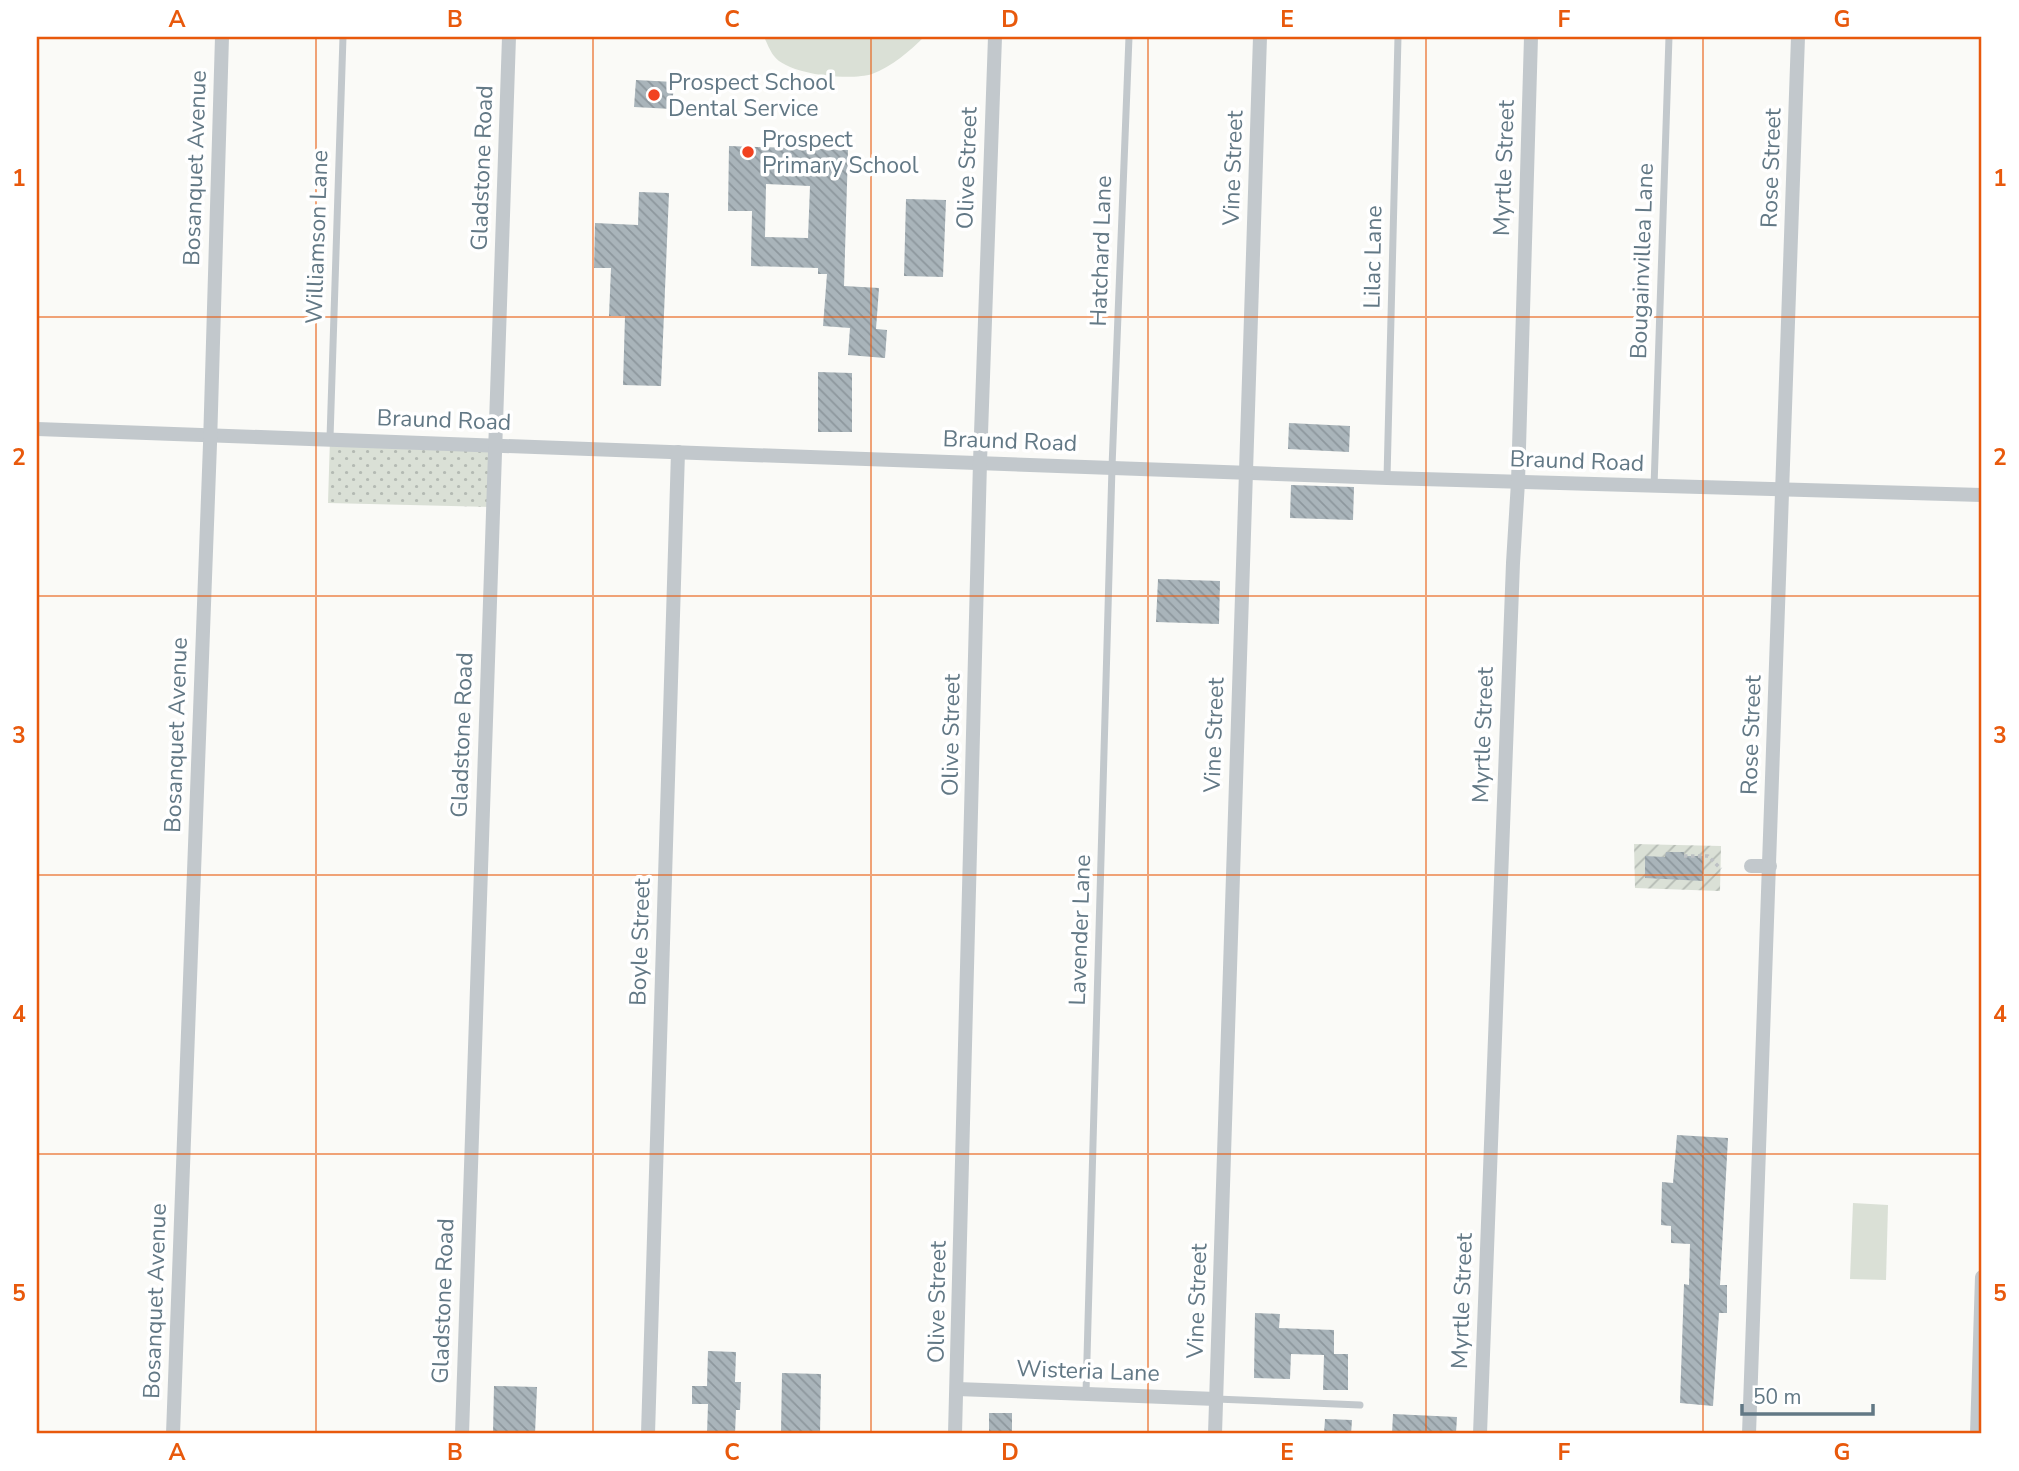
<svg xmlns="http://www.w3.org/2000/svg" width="2019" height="1471" font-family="'Nunito Sans',sans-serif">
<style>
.grass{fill:#dae0d6}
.park{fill:url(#park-dots)}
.garden{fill:url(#garden-furrows)}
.building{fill:url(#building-back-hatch);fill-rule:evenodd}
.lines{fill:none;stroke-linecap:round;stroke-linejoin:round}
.path{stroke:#bdc1c4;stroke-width:3.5;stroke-dasharray:3.5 3.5;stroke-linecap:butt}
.service{stroke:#c2c8cc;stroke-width:7}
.minor{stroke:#c2c8cc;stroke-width:14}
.grid{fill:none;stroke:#e8590c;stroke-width:2;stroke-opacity:0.55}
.poi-dot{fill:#f14220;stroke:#fff;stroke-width:2.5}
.labels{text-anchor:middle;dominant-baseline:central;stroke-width:7;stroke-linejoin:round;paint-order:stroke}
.poi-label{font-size:23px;fill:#627885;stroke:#fff;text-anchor:start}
.street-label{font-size:23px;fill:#627885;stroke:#fff}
.neatline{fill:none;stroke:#e8590c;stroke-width:2.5}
.grid-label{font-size:23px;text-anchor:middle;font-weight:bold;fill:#e8590c}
</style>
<defs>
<pattern id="park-dots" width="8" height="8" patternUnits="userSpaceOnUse" patternTransform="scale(1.75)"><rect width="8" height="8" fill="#dae0d6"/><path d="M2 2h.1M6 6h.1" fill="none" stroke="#b4bab3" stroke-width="1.8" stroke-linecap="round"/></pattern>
<pattern id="garden-furrows" width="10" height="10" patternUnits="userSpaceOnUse" patternTransform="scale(1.75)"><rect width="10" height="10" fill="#dae0d6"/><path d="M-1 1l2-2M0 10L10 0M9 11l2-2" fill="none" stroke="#b4bab3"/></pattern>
<pattern id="building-back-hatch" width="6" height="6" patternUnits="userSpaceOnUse" patternTransform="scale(1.75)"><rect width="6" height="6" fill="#a9b4ba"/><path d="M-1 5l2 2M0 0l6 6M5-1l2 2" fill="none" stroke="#8d979d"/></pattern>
</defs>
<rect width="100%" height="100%" fill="#fafaf7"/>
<g class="grass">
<path d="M764,37H924C910,51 891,67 872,74C850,81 788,75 774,56C770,51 767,43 764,37Z"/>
<polygon points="1853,1203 1888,1205 1886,1280 1850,1279"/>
</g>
<polygon class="park" points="330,438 495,446 492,507 328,503"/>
<polygon class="garden" points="1634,844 1721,846 1720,891 1635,888"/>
<g class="building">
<polygon points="636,80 674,82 672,109 634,107"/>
<path d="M729,146L848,150L844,286L879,288L876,329L887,330L885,358L848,355L850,328L823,326L827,274H818V268L751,266L752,211H728ZM766,184L810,186L808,238L765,237Z"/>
<polygon points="639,192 669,193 661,386 623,385 625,316 609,316 611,268 594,268 595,223 638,225"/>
<polygon points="906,199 946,200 943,277 904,276"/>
<polygon points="818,372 852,373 852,432 818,432"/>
<polygon points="1289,423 1350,426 1349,452 1288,449"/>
<polygon points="1291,485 1354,487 1353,520 1290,518"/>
<polygon points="1158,579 1220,581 1219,624 1156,622"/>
<polygon points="1666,852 1684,852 1684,856 1703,856 1703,881 1645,878 1645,856 1665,857"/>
<polygon points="1677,1135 1728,1138 1720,1285 1727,1285 1727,1313 1719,1313 1713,1406 1680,1403 1684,1284 1689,1285 1690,1244 1671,1243 1671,1226 1661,1225 1662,1182 1673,1183"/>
<polygon points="1255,1313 1280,1314 1279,1328 1334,1330 1334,1354 1348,1354 1348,1390 1323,1390 1324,1355 1291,1354 1290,1379 1254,1378"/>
<polygon points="708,1351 736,1352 735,1382 741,1382 740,1410 736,1410 735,1434 707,1434 708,1404 692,1404 692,1386 707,1386"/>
<polygon points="782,1373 821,1374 820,1434 781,1434"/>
<polygon points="494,1386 537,1387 535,1434 493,1434"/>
<rect x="989" y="1413" width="23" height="21"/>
<polygon points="1393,1414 1457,1417 1456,1433 1392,1434"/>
<polygon points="1325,1419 1352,1420 1351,1434 1324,1434"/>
</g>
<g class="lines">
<polyline class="path" points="1684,856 1708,856 1721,869"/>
<g class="service">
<polyline points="330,438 343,37"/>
<polyline points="1387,478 1398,37"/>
<polyline points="1654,487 1669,37"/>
<polyline points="1086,1393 1112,467 1129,37"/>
<polyline points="1216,1399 1360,1405"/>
</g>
<g class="minor">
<polyline points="37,429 1387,478 1982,495"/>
<polyline points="1751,866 1770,866"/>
<polyline points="957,1389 1216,1399"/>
<polyline points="173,1434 210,444 222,37"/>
<polyline points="462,1434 509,37"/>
<polyline points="648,1434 678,452"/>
<polyline points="955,1434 980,462 995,37"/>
<polyline points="1215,1434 1260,37"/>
<polyline points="1480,1434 1513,563 1518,482 1531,37"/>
<polyline points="1749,1434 1798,37"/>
<polyline points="1977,1434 1982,1277"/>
</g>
</g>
<path class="grid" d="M316,37V1434M593,37V1434M871,37V1434M1148,37V1434M1426,37V1434M1703,37V1434M37,317H1982M37,596H1982M37,875H1982M37,1154H1982"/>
<g class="poi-dot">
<circle cx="654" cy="95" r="7"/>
<circle cx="748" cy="152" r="7"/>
</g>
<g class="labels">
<g class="poi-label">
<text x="668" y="82">Prospect School<tspan x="668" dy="26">Dental Service</tspan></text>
<text x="762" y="139">Prospect<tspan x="762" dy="26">Primary School</tspan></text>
</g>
<g class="street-label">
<text transform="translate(195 168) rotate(-88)">Bosanquet Avenue</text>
<text transform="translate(482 168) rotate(-88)">Gladstone Road</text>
<text transform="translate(967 168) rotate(-88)">Olive Street</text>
<text transform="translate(1233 168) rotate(-88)">Vine Street</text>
<text transform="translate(1504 168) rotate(-88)">Myrtle Street</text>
<text transform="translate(1771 168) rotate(-88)">Rose Street</text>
<text transform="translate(317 237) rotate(-88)">Williamson Lane</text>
<text transform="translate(1101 251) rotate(-88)">Hatchard Lane</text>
<text transform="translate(1373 257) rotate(-89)">Lilac Lane</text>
<text transform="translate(1642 261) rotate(-88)">Bougainvillea Lane</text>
<text transform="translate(444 420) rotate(2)">Braund Road</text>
<text transform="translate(1010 441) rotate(2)">Braund Road</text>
<text transform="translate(1577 461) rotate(2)">Braund Road</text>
<text transform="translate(176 735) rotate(-88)">Bosanquet Avenue</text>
<text transform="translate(462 735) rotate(-88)">Gladstone Road</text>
<text transform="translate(951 735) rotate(-89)">Olive Street</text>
<text transform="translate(1214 735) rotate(-88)">Vine Street</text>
<text transform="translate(1483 735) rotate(-88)">Myrtle Street</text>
<text transform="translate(1751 735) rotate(-88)">Rose Street</text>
<text transform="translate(1080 930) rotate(-88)">Lavender Lane</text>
<text transform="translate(640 942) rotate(-88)">Boyle Street</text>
<text transform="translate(155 1301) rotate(-88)">Bosanquet Avenue</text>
<text transform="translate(443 1301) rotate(-88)">Gladstone Road</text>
<text transform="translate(1197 1301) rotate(-88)">Vine Street</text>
<text transform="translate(1462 1301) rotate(-88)">Myrtle Street</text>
<text transform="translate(937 1302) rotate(-89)">Olive Street</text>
<text transform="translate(1088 1371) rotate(2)">Wisteria Lane</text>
</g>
</g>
<rect width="2019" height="1471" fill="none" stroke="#ffffff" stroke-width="77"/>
<path d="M1742 1404v10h131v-10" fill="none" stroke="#627885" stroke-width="3.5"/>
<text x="1753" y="1404" font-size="21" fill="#627885" stroke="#ffffff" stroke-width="5" paint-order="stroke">50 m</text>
<rect x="38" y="38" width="1942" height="1394" class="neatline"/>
<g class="grid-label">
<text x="177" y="27">A</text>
<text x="455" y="27">B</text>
<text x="732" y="27">C</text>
<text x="1010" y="27">D</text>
<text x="1287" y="27">E</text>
<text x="1564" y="27">F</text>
<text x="1842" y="27">G</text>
<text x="19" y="186">1</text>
<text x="2000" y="186">1</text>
<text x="19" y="465">2</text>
<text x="2000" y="465">2</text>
<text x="19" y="743">3</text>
<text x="2000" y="743">3</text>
<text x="19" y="1022">4</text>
<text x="2000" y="1022">4</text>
<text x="19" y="1301">5</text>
<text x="2000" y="1301">5</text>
<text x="177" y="1460">A</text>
<text x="455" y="1460">B</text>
<text x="732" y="1460">C</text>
<text x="1010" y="1460">D</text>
<text x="1287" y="1460">E</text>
<text x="1564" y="1460">F</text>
<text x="1842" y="1460">G</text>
</g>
</svg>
